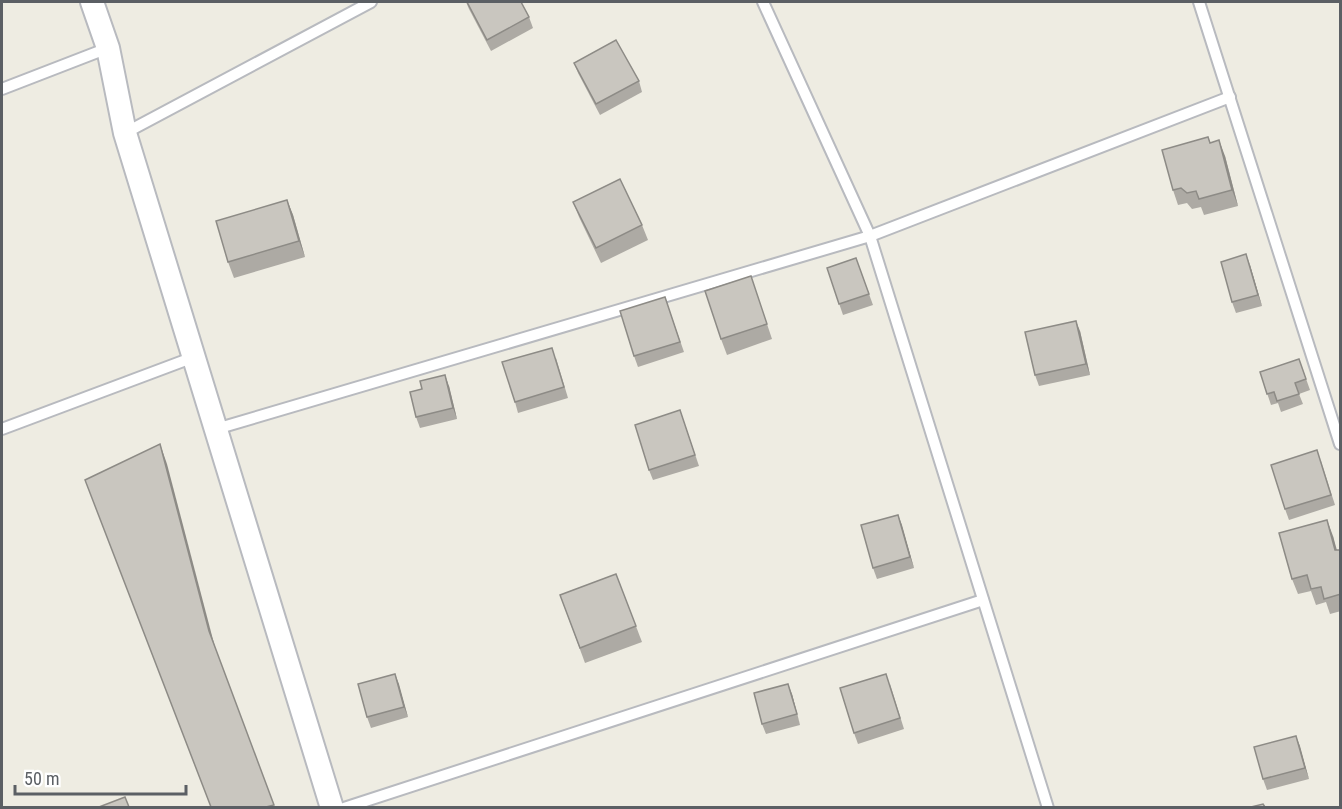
<svg xmlns="http://www.w3.org/2000/svg" width="1342" height="809" font-family="'Roboto Condensed',sans-serif">
<style>
.lines{fill:none;stroke-linecap:round;stroke-linejoin:round}
.service-casing{stroke:#b8babf;stroke-width:14}
.minor-casing{stroke:#b8babf;stroke-width:26}
.service{stroke:#fff;stroke-width:10}
.minor{stroke:#fff;stroke-width:22}
.wall{fill:#adaaa4}
.shaded-wall{fill:#8d8b86}
.building{fill:#c9c6bf;stroke:#8d8b86;stroke-width:1.5}
</style>
<rect width="100%" height="100%" fill="#eeece2"/>
<g class="lines">
<g class="service-casing">
<g id="service">
<polyline points="763,2 870,236 1048,808"/>
<polyline points="1199,2 1340,444"/>
<polyline points="2,89 108,48"/>
<polyline points="125,133 371,2"/>
<polyline points="2,429 194,357"/>
<polyline points="216,429 870,236 1230,97"/>
<polyline points="344,808 983,600"/>
</g>
</g>
<g class="minor-casing">
<polyline id="minor" points="92,2 108,48 125,133 332,808"/>
</g>
<use href="#service" class="service"/>
<use href="#minor" class="minor"/>
</g>
<g class="wall">
<polygon points="466,2 529,17 533,28 491,51 469,9"/>
<polygon points="574,63 639,81 642,92 600,115 578,73"/>
<polygon points="1210,143 1225,156 1238,206 1204,215 1201,207 1192,209 1187,203 1178,205 1173,190"/>
<polygon points="287,200 293,215 305,257 234,278 228,262"/>
<polygon points="573,202 642,225 648,240 601,263 579,217"/>
<polygon points="856,258 873,305 843,315 827,268"/>
<polygon points="1250,265 1262,306 1236,313 1232,302"/>
<polygon points="751,276 772,339 727,355 721,339"/>
<polygon points="665,297 684,352 638,367 634,356"/>
<polygon points="1080,331 1090,375 1039,386 1035,375"/>
<polygon points="556,358 568,398 518,413 515,402"/>
<polygon points="1299,359 1310,390 1299,394 1303,404 1281,412 1278,403 1271,405 1260,372"/>
<polygon points="449,386 457,419 420,428 416,417"/>
<polygon points="680,410 699,466 653,480 649,470"/>
<polygon points="1321,461 1335,505 1289,520 1285,509"/>
<polygon points="898,515 914,568 877,579 873,568"/>
<polygon points="1333,536 1336,550 1341,550 1341,611 1330,614 1326,602 1316,605 1311,591 1298,594 1292,579"/>
<polygon points="616,574 642,642 585,663 560,595"/>
<polygon points="395,674 408,717 371,728 367,717"/>
<polygon points="890,684 904,729 858,744 854,733"/>
<polygon points="792,694 800,725 766,734 762,724"/>
<polygon points="1296,736 1309,779 1267,790 1263,779"/>
</g>
<g class="shaded-wall">
<polygon points="1219,140 1225,156 1238,206 1232,190"/>
<polygon points="287,200 293,215 305,257 299,241"/>
<polygon points="1246,254 1250,265 1262,306 1258,295"/>
<polygon points="1076,321 1080,331 1090,375 1086,364"/>
<polygon points="445,375 449,386 457,419 453,408"/>
<polygon points="160,444 167,464 216,651 209,631"/>
<polygon points="898,515 902,525 914,568 910,557"/>
<polygon points="1327,520 1333,536 1341,565 1335,550"/>
<polygon points="395,674 399,684 408,717 404,707"/>
<polygon points="788,684 792,694 800,725 797,714"/>
<polygon points="1296,736 1300,746 1309,779 1305,768"/>
</g>
<g class="building">
<polygon points="467,2 521,2 529,17 487,40"/>
<polygon points="616,40 639,81 596,104 574,63"/>
<polygon points="1208,137 1210,143 1219,140 1232,190 1199,199 1196,191 1187,193 1181,188 1173,190 1162,150"/>
<polygon points="620,179 642,225 596,248 573,202"/>
<polygon points="287,200 299,241 228,262 216,221"/>
<polygon points="1246,254 1258,295 1232,302 1221,262"/>
<polygon points="856,258 869,294 839,304 827,268"/>
<polygon points="751,276 767,324 721,339 705,291"/>
<polygon points="665,297 680,342 634,356 620,311"/>
<polygon points="1076,321 1086,364 1035,375 1025,332"/>
<polygon points="552,348 564,387 515,402 502,362"/>
<polygon points="1299,359 1306,379 1295,383 1299,394 1277,401 1274,392 1267,394 1260,372"/>
<polygon points="445,375 453,408 416,417 410,392 422,389 420,381"/>
<polygon points="680,410 695,455 649,470 635,425"/>
<polygon points="160,444 209,631 274,805 266,807 211,807 85,480"/>
<polygon points="1317,450 1331,495 1285,509 1271,465"/>
<polygon points="898,515 910,557 873,568 861,525"/>
<polygon points="1327,520 1335,550 1341,550 1341,594 1324,599 1321,587 1311,589 1307,575 1292,579 1279,533"/>
<polygon points="616,574 636,626 580,648 560,595"/>
<polygon points="395,674 404,707 367,717 358,684"/>
<polygon points="886,674 900,718 854,733 840,688"/>
<polygon points="788,684 797,714 762,724 754,693"/>
<polygon points="1296,736 1305,768 1263,779 1254,747"/>
<polygon points="125,797 129,807 99,807"/>
<polygon points="1263,804 1265,807 1251,807"/>
</g>
<rect width="1342" height="809" fill="none" stroke="#5b5f64" stroke-width="6"/>
<path d="M15 785v9h171v-9" fill="none" stroke="#5b5f64" stroke-width="3"/>
<text x="24" y="785" font-size="18" fill="#5b5f64" stroke="#ffffff" stroke-width="4.5" paint-order="stroke">50 m</text>
</svg>
